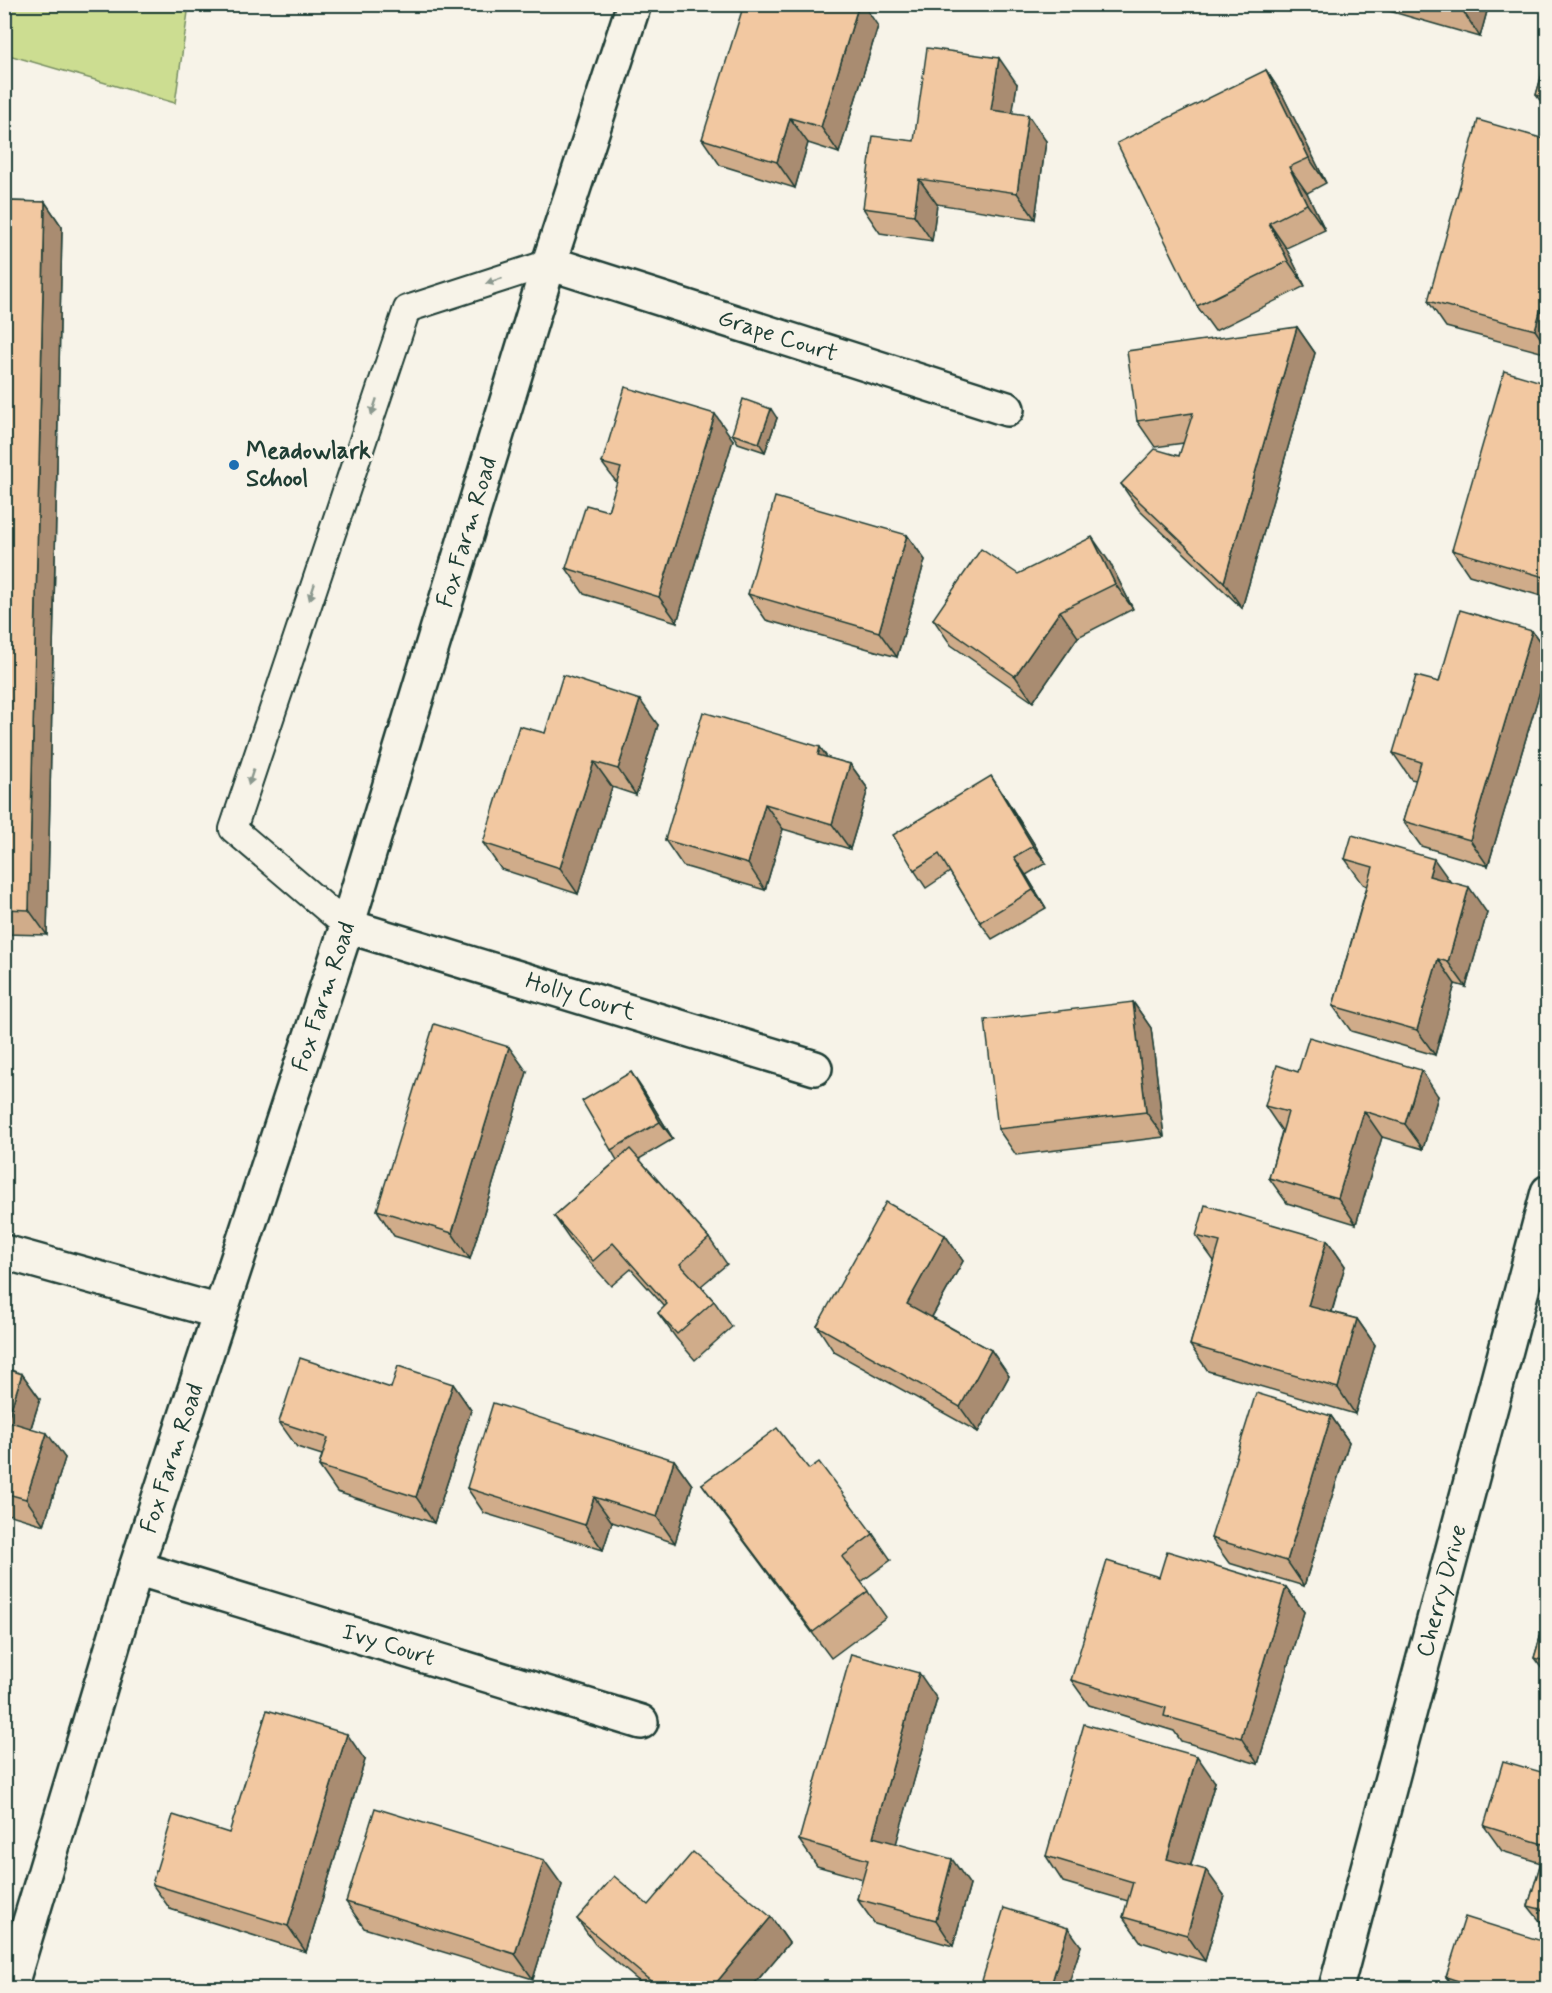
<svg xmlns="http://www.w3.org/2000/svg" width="1552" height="1993" font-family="Mynerve,sans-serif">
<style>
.green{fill:#ccdd91;stroke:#768d62;stroke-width:1.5}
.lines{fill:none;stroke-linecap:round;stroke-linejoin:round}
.lane-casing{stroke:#1f3d34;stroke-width:30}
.street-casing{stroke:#1f3d34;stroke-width:38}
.secondary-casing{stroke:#1f3d34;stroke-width:38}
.lane{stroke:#f7f3e8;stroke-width:26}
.street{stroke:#f7f3e8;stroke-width:33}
.secondary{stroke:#f7f3e8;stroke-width:33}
.wall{fill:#d0ac8a;stroke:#1f3d34;stroke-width:1.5}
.shaded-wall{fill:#a98c71;stroke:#1f3d34;stroke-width:1.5}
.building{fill:#f2c8a1;stroke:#1f3d34;stroke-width:1.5}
.oneway{fill:#8b988e}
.poi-dot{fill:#1f6fb2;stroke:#f7f3e8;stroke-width:2}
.labels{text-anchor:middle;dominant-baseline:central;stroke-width:6;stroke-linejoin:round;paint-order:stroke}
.street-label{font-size:24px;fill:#1f3d34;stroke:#f7f3e8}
.poi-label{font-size:24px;font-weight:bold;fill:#1f3d34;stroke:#f7f3e8;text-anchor:start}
</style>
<rect width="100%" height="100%" fill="#f7f3e8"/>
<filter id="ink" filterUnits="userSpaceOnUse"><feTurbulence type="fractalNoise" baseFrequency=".0167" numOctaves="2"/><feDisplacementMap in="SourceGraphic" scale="12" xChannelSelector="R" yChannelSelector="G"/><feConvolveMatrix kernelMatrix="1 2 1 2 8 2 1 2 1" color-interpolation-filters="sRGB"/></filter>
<g filter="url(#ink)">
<polygon class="green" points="4,5 189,5 175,103 5,54"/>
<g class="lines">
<g class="lane-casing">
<polyline id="lane" points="347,926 233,829 407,309 549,263"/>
</g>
<g class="street-casing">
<g id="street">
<path id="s1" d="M549,263L1007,409"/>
<path id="s2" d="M347,926L815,1068"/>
<polyline points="4,1252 220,1312"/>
<path id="s3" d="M136,1568L641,1722"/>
<path id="s4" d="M1336,1988L1548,1192"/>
</g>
</g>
<g class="secondary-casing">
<g id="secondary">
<path id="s5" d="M10,1988L136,1568L347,926L549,263L634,4"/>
</g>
</g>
<use href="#lane" class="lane"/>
<use href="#street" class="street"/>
<use href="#secondary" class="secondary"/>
</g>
<g class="wall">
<polygon points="1365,4 1489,4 1480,37"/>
<polygon points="878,26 839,153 808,143 795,188 720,165 702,139"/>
<polygon points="1548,54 1548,111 1536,95"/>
<polygon points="1266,70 1283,96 1326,183 1307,193 1325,230 1286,248 1305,286 1215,331 1197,306"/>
<polygon points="1017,84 1012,113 1046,141 1035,219 937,204 932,241 880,233 863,208 914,141"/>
<polygon points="1548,140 1548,354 1446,327 1428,301"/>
<polygon points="4,201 45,202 62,227 47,935 4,934"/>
<polygon points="1297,327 1315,353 1242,608 1139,510 1121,484 1179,456 1184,443 1155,447 1137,421"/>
<polygon points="1548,384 1548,598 1469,575 1452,550"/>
<polygon points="777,418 765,452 738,443 732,434"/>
<polygon points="733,440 677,622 584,594 566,568 608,511 617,483 602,463"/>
<polygon points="907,535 925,560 897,657 766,620 748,594"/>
<polygon points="1110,563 1133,609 1078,637 1033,702 951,645 933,619"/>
<polygon points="1532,631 1548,653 1548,664 1488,866 1421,846 1403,821 1416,780 1411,779 1393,753 1439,682"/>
<polygon points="658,725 636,795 612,787 578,894 501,869 483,843 545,733"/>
<polygon points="828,758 850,764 868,789 850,849 783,829 765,890 683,866 665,840"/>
<polygon points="1003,794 1046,863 1026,875 1046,908 992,939 980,922 950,872 926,888 914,870"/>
<polygon points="1345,859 1450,882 1487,913 1466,987 1455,984 1435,1055 1351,1031 1333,1006 1367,886 1363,884"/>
<polygon points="1133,1002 1151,1028 1164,1137 1016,1155 998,1129"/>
<polygon points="527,1072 470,1259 394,1236 377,1210"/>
<polygon points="1298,1072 1438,1096 1423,1149 1382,1137 1356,1224 1287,1203 1269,1178 1282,1131 1265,1106"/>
<polygon points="643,1090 673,1139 639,1159 709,1238 727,1264 701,1286 714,1301 732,1327 695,1360 676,1338 658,1313 665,1307 631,1269 611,1286 572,1242 554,1216 617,1160 611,1150"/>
<polygon points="945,1235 963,1261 932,1317 991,1350 1009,1376 978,1432 834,1352 817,1326"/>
<polygon points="1196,1236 1327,1240 1345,1266 1332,1312 1357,1319 1375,1345 1355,1414 1208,1371 1190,1345 1214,1261"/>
<polygon points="4,1368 22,1374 40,1399 31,1428 65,1458 44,1525 4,1513"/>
<polygon points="453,1384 471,1410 434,1523 337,1492 319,1466 322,1455 297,1447 279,1422 391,1388"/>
<polygon points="1331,1416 1349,1442 1304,1586 1229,1563 1211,1538"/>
<polygon points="674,1460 692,1485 675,1543 612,1522 603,1550 484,1513 467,1488"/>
<polygon points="809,1469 873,1534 891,1560 861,1582 886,1617 831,1658 720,1509 702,1484"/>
<polygon points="1159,1577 1286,1587 1304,1612 1258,1764 1181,1741 1174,1731 1089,1705 1071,1680"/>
<polygon points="1548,1611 1548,1677 1534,1658"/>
<polygon points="937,1699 896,1843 970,1885 953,1946 875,1924 857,1899 863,1879 817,1866 799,1840"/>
<polygon points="365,1760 306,1952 170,1909 152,1884 229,1833"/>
<polygon points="1548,1774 1548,1931 1528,1906 1541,1863 1502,1851 1484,1826"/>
<polygon points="1215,1782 1191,1865 1224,1895 1205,1961 1141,1942 1123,1917 1128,1901 1063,1882 1046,1856"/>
<polygon points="562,1885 533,1979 364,1928 346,1902"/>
<polygon points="648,1905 771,1917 789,1943 750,1989 648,1989 595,1944 577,1919"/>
<polygon points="1081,1946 1067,1989 984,1989 981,1984"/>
<polygon points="1446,1977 1548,1989 1454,1989"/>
</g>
<g class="shaded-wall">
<polygon points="859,4 863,4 878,26 839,153 821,127"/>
<polygon points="1464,4 1489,4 1480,37 1463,11"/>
<polygon points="999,58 1017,84 1009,136 991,110"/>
<polygon points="1266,70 1283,96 1326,183 1309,158"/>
<polygon points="1028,115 1046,141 1035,219 1017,193"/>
<polygon points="790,118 808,143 795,188 777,162"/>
<polygon points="1289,167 1307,193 1325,230 1307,204"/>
<polygon points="919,179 937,204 932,241 914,215"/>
<polygon points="45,202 62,227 47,935 29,910"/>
<polygon points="1269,223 1286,248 1305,286 1288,261"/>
<polygon points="1548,283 1548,349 1535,330"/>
<polygon points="1297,327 1315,353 1242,608 1224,582"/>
<polygon points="771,409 777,418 765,452 759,443"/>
<polygon points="715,414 733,440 677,622 659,597"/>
<polygon points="907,535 925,560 897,657 879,632"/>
<polygon points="1092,537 1110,563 1133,609 1115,584"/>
<polygon points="1548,564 1548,583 1544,577"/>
<polygon points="1060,611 1078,637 1033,702 1015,676"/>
<polygon points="1532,631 1548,653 1548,664 1488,866 1470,840"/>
<polygon points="640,700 658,725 636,795 618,769"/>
<polygon points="820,747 838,773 818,755"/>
<polygon points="594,762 612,787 578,894 560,868"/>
<polygon points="850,764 868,789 850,849 832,824"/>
<polygon points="991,776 1003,794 1046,863 1033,846"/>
<polygon points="765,804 783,829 765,890 748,864"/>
<polygon points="1014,857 1026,875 1046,908 1033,890"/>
<polygon points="1434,859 1452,884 1429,876"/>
<polygon points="1469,887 1487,913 1466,987 1448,962"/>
<polygon points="1438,959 1455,984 1435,1055 1417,1030"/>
<polygon points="1133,1002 1151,1028 1164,1137 1146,1112"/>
<polygon points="509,1047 527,1072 470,1259 452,1233"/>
<polygon points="1421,1070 1438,1096 1423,1149 1405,1124"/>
<polygon points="631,1072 643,1090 673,1139 660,1122"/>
<polygon points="1364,1111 1382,1137 1356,1224 1338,1198"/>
<polygon points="945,1235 963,1261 925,1329 907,1304"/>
<polygon points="1327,1240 1345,1266 1326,1331 1308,1306"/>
<polygon points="1357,1319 1375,1345 1355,1414 1338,1388"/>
<polygon points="991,1350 1009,1376 978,1432 960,1407"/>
<polygon points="22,1374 40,1399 25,1446 7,1421"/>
<polygon points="453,1384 471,1410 434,1523 416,1497"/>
<polygon points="1331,1416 1349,1442 1304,1586 1287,1561"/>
<polygon points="47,1433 65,1458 44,1525 26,1499"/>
<polygon points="674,1460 692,1485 675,1543 657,1517"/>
<polygon points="594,1497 612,1522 603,1550 585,1525"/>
<polygon points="1286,1587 1304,1612 1258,1764 1241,1738"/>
<polygon points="919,1673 937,1699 891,1862 873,1837"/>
<polygon points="347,1734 365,1760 306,1952 288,1926"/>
<polygon points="1197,1756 1215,1782 1185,1884 1167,1859"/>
<polygon points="952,1859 970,1885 953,1946 936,1920"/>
<polygon points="544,1860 562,1885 533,1979 515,1954"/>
<polygon points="1206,1870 1224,1895 1205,1961 1187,1935"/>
<polygon points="771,1917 789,1943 750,1989 711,1989"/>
<polygon points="1068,1928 1081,1946 1067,1989 1050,1989"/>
</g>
<g class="building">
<polygon points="744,4 859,4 821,127 790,118 777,162 702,139"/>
<polygon points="1439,4 1464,4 1463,11"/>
<polygon points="927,48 999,58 991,110 1028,115 1017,193 919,179 914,215 863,208 873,136 914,141"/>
<polygon points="1548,54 1548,98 1536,95"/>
<polygon points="1266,70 1309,158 1289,167 1307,204 1269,223 1288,261 1197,306 1117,143"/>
<polygon points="1478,120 1548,140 1548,283 1535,330 1428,301"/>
<polygon points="4,201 45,202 29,910 4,909"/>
<polygon points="1297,327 1224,582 1121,484 1155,449 1179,456 1193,413 1137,421 1127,351"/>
<polygon points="1504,371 1548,384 1548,564 1544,577 1452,550"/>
<polygon points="625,387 715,414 659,597 566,568 586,505 608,511 621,468 602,463"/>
<polygon points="743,399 771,409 759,443 732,434"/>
<polygon points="775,497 907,535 879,632 748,594"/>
<polygon points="1092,537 1115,584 1060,611 1015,676 933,619 981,549 1018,574"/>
<polygon points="1460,610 1532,631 1470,840 1403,821 1421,762 1393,753 1416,676 1439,682"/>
<polygon points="563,675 640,700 618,769 594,762 560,868 483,843 519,726 545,733"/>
<polygon points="703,712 820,747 818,755 850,764 832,824 765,804 748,864 665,840"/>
<polygon points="991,776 1033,846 1014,857 1033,890 980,922 939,854 914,870 893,835"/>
<polygon points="1352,835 1434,859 1429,876 1469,887 1448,962 1438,959 1417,1030 1333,1006 1373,867 1345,859"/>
<polygon points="1133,1002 1146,1112 998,1129 985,1020"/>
<polygon points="434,1024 509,1047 452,1233 377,1210"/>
<polygon points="1309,1037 1421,1070 1405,1124 1364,1111 1338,1198 1269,1178 1288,1112 1265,1106 1277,1065 1298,1072"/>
<polygon points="631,1072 660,1122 611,1150 582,1101"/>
<polygon points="630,1149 709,1238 680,1264 714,1301 677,1334 658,1313 667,1304 613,1243 593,1261 554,1216"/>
<polygon points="886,1202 945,1235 907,1304 991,1350 960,1407 817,1326"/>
<polygon points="1205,1205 1327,1240 1308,1306 1357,1319 1338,1388 1190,1345 1220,1242 1196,1236"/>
<polygon points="300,1358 391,1388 398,1366 453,1384 416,1497 319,1466 328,1438 279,1422"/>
<polygon points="4,1368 22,1374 7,1421 47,1433 26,1499 4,1493"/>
<polygon points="1256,1393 1331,1416 1287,1561 1211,1538"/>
<polygon points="493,1403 674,1460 657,1517 594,1497 585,1525 467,1488"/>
<polygon points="777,1428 809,1469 819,1462 873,1534 842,1557 868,1591 813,1632 702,1484"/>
<polygon points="1167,1551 1286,1587 1241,1738 1164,1716 1166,1708 1071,1680 1107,1561 1159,1577"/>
<polygon points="1548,1611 1548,1662 1534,1658"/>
<polygon points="851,1654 919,1673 873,1837 952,1859 936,1920 857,1899 868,1860 799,1840"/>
<polygon points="267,1710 347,1734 288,1926 152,1884 173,1815 229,1833"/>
<polygon points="1084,1724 1197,1756 1167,1859 1206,1870 1187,1935 1123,1917 1133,1882 1046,1856"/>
<polygon points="1503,1761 1548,1774 1548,1911 1528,1906 1546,1845 1484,1826"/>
<polygon points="375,1808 544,1860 515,1954 346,1902"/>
<polygon points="693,1852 771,1917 711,1989 660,1989 577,1919 614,1876 648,1905"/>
<polygon points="1004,1908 1068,1928 1050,1989 996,1989 981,1984"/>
<polygon points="1465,1917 1548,1943 1548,1989 1483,1989 1446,1977"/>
</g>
<defs><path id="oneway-solid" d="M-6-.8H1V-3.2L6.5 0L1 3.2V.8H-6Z" transform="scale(1.5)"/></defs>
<g class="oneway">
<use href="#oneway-solid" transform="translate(494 281) rotate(162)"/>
<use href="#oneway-solid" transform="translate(374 407) rotate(108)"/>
<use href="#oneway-solid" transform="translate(312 592) rotate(108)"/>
<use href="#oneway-solid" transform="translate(251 777) rotate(108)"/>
</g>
</g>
<circle class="poi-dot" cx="234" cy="465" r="6"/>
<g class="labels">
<g class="street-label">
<text stroke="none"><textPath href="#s1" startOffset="240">Grape Court</textPath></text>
<text stroke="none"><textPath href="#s5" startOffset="1526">Fox Farm Road</textPath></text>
<text stroke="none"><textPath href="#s5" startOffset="1040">Fox Farm Road</textPath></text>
<text stroke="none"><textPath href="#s2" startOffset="244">Holly Court</textPath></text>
<text stroke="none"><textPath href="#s5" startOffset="554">Fox Farm Road</textPath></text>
<text stroke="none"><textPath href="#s4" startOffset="411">Cherry Drive</textPath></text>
<text stroke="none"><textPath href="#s3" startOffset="264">Ivy Court</textPath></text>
</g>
<g class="poi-label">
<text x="246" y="451">Meadowlark<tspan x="246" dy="28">School</tspan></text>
</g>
</g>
<rect width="1552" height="1993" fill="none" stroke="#f7f3e8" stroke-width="24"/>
<rect x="12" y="12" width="1528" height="1969" fill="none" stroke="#1f3d34" stroke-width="2" filter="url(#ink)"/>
</svg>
